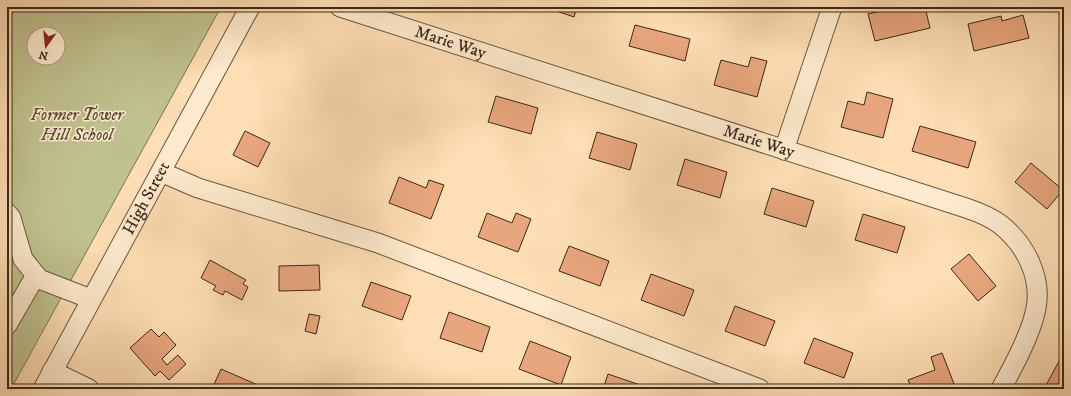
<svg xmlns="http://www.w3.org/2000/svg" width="1071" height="396" font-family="'IM FELL DW Pica',serif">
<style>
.green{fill:#bfc18e;stroke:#7e7454;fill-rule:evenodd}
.building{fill:#e8a67e;stroke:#3c281b}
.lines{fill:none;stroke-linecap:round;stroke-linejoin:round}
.minor-casing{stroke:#6c5641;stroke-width:21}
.minor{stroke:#feeace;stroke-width:19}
.labels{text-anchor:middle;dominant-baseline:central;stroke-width:3;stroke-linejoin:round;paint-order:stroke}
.street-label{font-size:17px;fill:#3c281b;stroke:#feeace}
.park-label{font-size:17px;font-style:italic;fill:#5d4e38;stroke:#feeace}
</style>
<rect width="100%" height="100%" fill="#fedeb4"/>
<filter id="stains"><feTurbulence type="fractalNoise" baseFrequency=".005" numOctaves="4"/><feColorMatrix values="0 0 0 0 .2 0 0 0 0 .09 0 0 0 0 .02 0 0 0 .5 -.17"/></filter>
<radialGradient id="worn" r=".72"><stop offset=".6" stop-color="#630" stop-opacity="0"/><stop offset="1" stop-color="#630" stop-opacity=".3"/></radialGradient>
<path class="green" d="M7,7H221L11,389H7ZM34,34H58V58H34Z"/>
<g class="building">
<polygon points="554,7 577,7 574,17 553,10"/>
<polygon points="897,7 902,7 902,10 916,7 925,7 930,28 875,41 868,14"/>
<polygon points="1023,15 1029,38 974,51 968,24 1001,16 1002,21"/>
<polygon points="635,25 690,39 685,61 629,46"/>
<polygon points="751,57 767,61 757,97 714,85 721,60 748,67"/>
<polygon points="867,92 893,99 883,138 841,127 848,101 864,105"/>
<polygon points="496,96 538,108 531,134 488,122"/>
<polygon points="920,126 976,142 968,168 912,151"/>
<polygon points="245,131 270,143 258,167 233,155"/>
<polygon points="597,132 637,144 630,170 589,158"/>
<polygon points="685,159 727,172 720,198 677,185"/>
<polygon points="1031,163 1063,190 1047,209 1015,182"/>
<polygon points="399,177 426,188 429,180 444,185 431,219 389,203"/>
<polygon points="772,188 814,201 806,227 764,214"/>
<polygon points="487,213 512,223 516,213 531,219 518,252 478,237"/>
<polygon points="863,214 905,227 897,253 855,240"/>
<polygon points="569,246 609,261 600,286 559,271"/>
<polygon points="969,254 996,286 978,301 951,269"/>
<polygon points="210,260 246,280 243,284 248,287 242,300 225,291 223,295 213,290 216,286 201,278"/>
<polygon points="319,265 320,290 279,291 279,266"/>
<polygon points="651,274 694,290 684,316 641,300"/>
<polygon points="371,282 411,296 402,320 362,306"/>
<polygon points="735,306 775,321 765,346 725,331"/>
<polygon points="449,312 490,327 482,352 440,338"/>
<polygon points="309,314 320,316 316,334 305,331"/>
<polygon points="151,329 159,337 164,332 176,345 162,359 167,365 178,355 186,364 169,380 160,371 155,376 130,348"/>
<polygon points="814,338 853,353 844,378 804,363"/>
<polygon points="530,341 571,357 561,385 519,369"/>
<polygon points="1064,352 1064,389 1044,389"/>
<polygon points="942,353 956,389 912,389 908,380 935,370 931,357"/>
<polygon points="221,369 267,389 212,389"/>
<polygon points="608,374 649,388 649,389 603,389"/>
</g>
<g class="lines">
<g class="minor-casing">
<g id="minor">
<path id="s1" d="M340,7L966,208C978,212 991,217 1001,225C1025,244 1042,277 1036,308C1032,332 1013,367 1001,389"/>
<polyline points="784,150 832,7"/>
<polyline points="161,172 198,188 378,243 760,389"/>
<polyline points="7,213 11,218 23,259 39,279 91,299"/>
<polyline points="7,325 36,275"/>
<polyline points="52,371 89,389"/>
<path id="s2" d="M43,389L250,7"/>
</g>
</g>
<use href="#minor" class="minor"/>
</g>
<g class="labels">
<g class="street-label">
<text stroke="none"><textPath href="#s1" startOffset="116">Marie Way</textPath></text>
<text stroke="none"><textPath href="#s1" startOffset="440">Marie Way</textPath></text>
<text stroke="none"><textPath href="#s2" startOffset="217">High Street</textPath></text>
</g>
<g class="park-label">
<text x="77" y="115">Former Tower<tspan x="77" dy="20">Hill School</tspan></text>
</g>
</g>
<rect width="1071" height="396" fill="none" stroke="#fedeb4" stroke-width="24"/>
<rect x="8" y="8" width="1055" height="380" fill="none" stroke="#3c281b" stroke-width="2"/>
<rect x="12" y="12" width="1047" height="372" fill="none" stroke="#3c281b"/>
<g transform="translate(46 46) rotate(195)"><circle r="19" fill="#feeace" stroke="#b09c86"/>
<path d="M0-3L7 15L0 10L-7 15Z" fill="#8f2418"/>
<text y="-6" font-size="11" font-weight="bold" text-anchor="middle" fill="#3c281b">N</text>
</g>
<rect width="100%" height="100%" filter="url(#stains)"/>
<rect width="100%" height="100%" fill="url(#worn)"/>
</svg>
